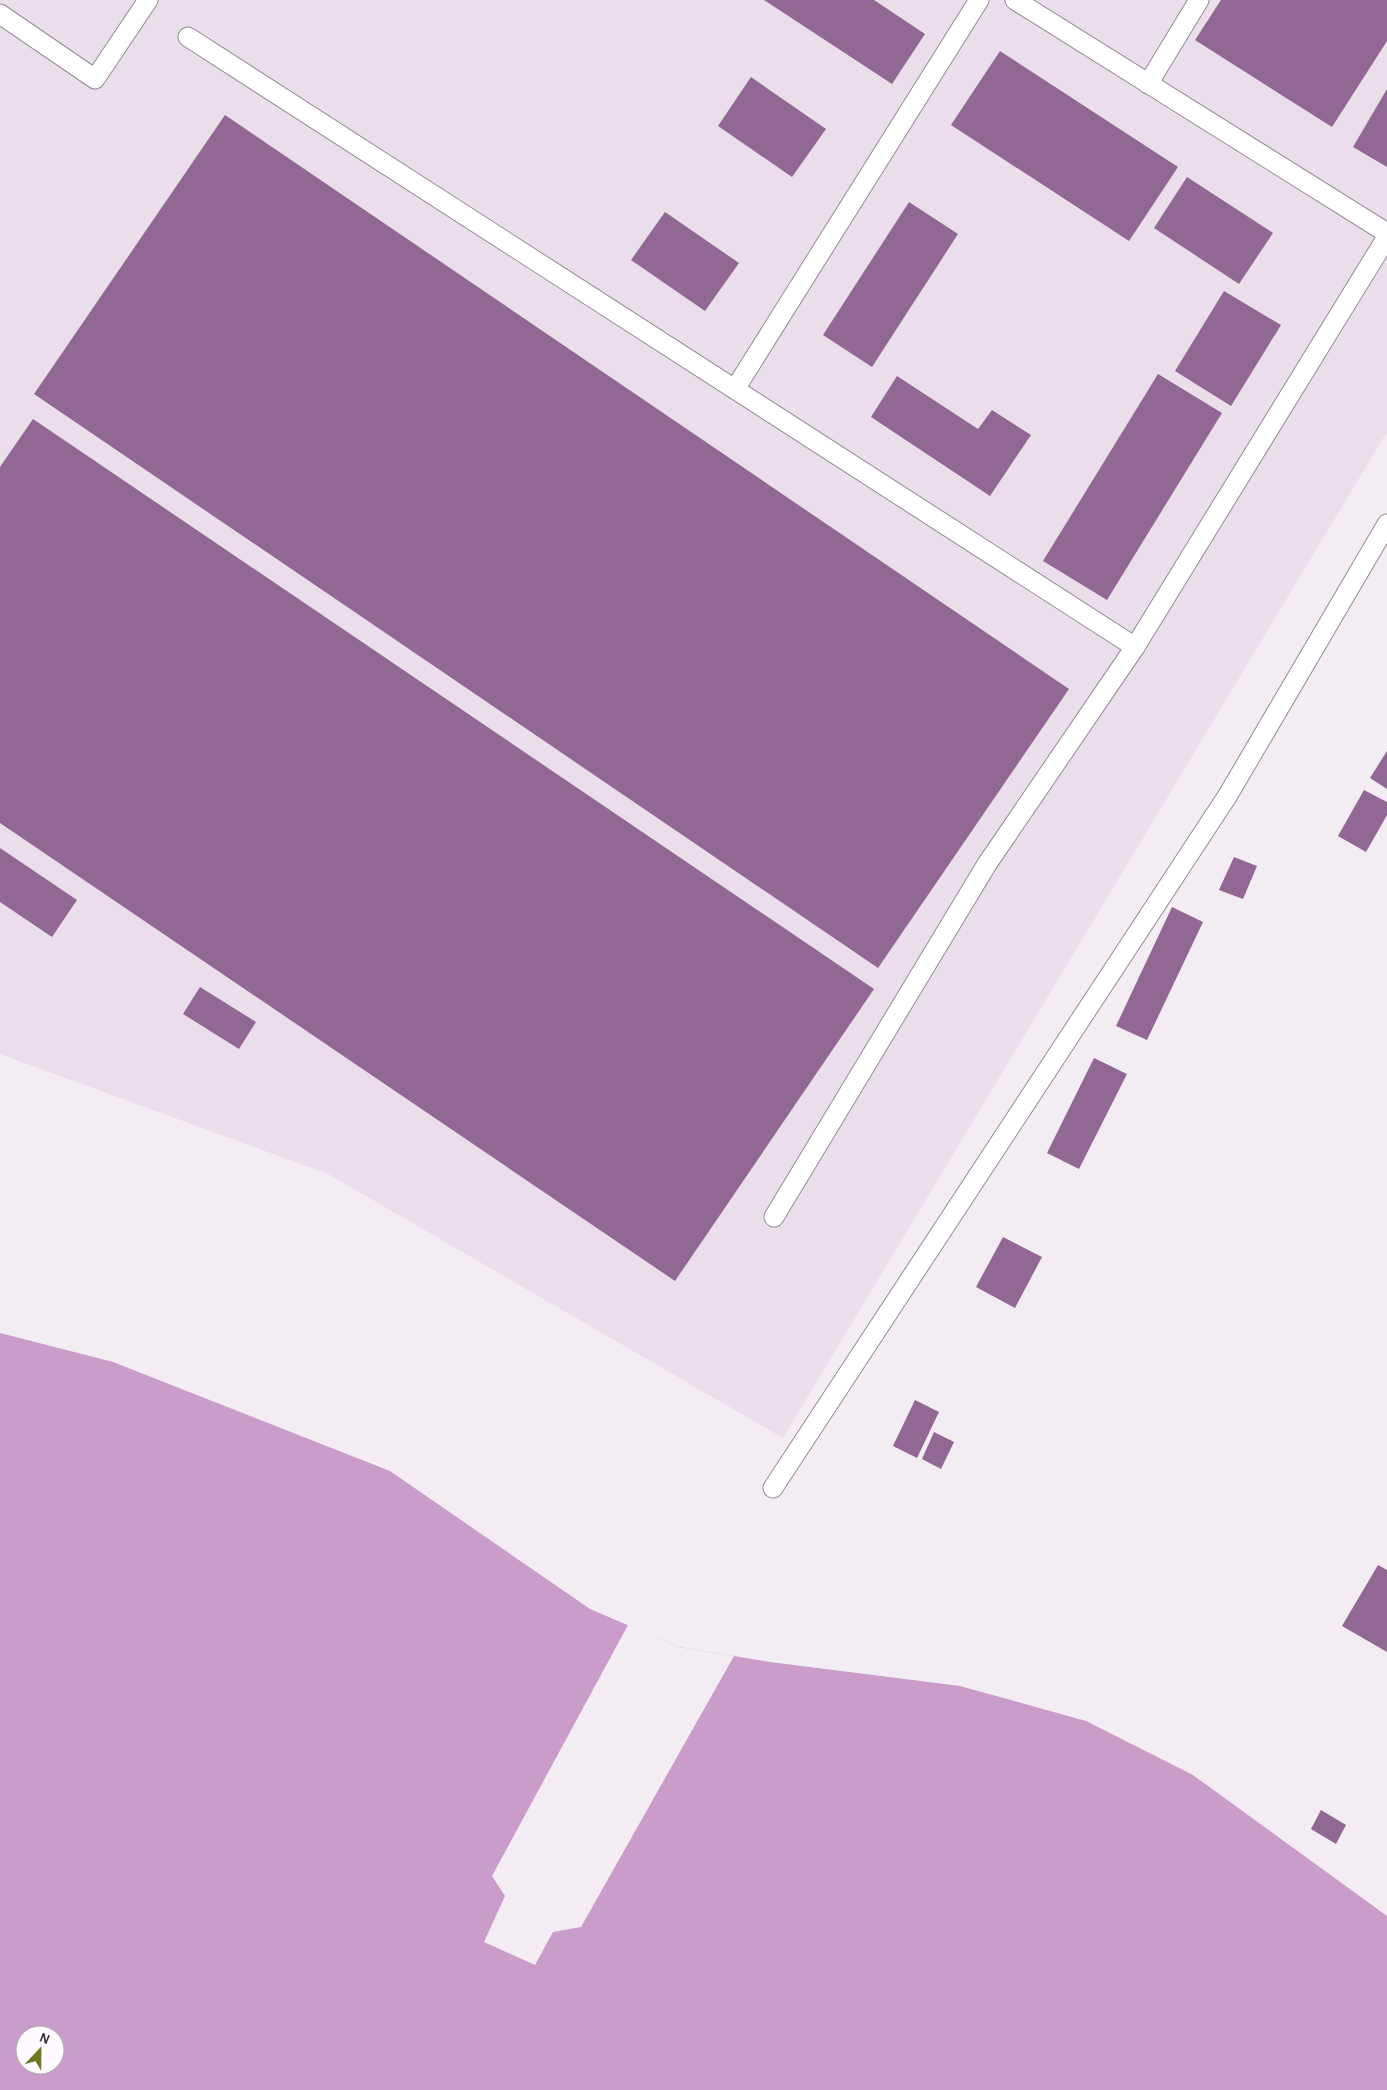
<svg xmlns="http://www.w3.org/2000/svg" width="1387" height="2090" font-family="'Alegreya Sans',sans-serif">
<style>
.built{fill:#ebdeeb}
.water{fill:#c99cca;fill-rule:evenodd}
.pier{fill:#f3ecf3}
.building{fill:#916793}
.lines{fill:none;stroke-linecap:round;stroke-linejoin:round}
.service-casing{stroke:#928c92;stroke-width:21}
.service{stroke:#fff;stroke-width:19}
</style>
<rect width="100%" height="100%" fill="#f3ecf3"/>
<polygon class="built" points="0,0 1387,0 1387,432 783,1438 328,1174 0,1054"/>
<path class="water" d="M0,1333L113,1362L390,1471L590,1609L679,1647L770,1662L960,1686L1086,1721L1193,1775L1387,1916V2090H0ZM25,2035H55V2065H25Z"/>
<polygon class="pier" points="628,1625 679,1647 734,1656 581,1927 553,1932 535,1965 484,1942 505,1896 492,1876"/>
<g class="building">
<polygon points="764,0 874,0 925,34 892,84"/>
<polygon points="1221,0 1387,0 1387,41 1332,127 1195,40"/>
<polygon points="1000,51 1178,167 1129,241 951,125"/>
<polygon points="751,77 826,129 792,177 718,126"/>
<polygon points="1387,89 1387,167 1353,147"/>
<polygon points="225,115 1069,689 878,968 34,394"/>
<polygon points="1187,177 1273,233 1239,284 1154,228"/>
<polygon points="909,202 958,234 872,367 823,335"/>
<polygon points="665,212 739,263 705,311 631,260"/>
<polygon points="1224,291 1281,325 1231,406 1175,371"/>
<polygon points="1158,374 1222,413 1107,600 1043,561"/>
<polygon points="897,376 978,429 992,410 1031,435 990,496 871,417"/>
<polygon points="33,419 874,989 675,1281 0,823 0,467"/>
<polygon points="1387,751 1387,789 1370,778"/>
<polygon points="1364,790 1387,802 1387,815 1366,852 1338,836"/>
<polygon points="0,848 77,900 52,937 0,902"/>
<polygon points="1234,857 1257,866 1243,899 1219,890"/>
<polygon points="1172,907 1203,922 1147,1040 1116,1026"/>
<polygon points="200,987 256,1022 239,1049 183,1014"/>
<polygon points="1094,1058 1127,1074 1079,1169 1047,1153"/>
<polygon points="1003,1237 1042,1257 1015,1308 976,1287"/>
<polygon points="915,1400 939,1412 917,1458 893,1446"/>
<polygon points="934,1432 954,1442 941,1469 922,1459"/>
<polygon points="1378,1565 1387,1570 1387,1652 1342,1626"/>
<polygon points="1321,1810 1346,1825 1336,1844 1311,1829"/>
</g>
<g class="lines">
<g class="service-casing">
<g id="service">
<polyline points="1015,0 1387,233"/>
<polyline points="0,14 95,79 148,0"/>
<polyline points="188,37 1135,647"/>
<polyline points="1148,84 1199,0"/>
<polyline points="735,389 979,0"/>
<polyline points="774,1217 987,864 1135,647 1387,237"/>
<polyline points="773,1488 1228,795 1387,524"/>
</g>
</g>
<use href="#service" class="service"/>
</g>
<g transform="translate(40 2050) rotate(22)"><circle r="24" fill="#fffaff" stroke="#afabaf"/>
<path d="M0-4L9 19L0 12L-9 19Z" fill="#6f7823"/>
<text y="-8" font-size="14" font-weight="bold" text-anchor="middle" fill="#373437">N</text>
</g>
</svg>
